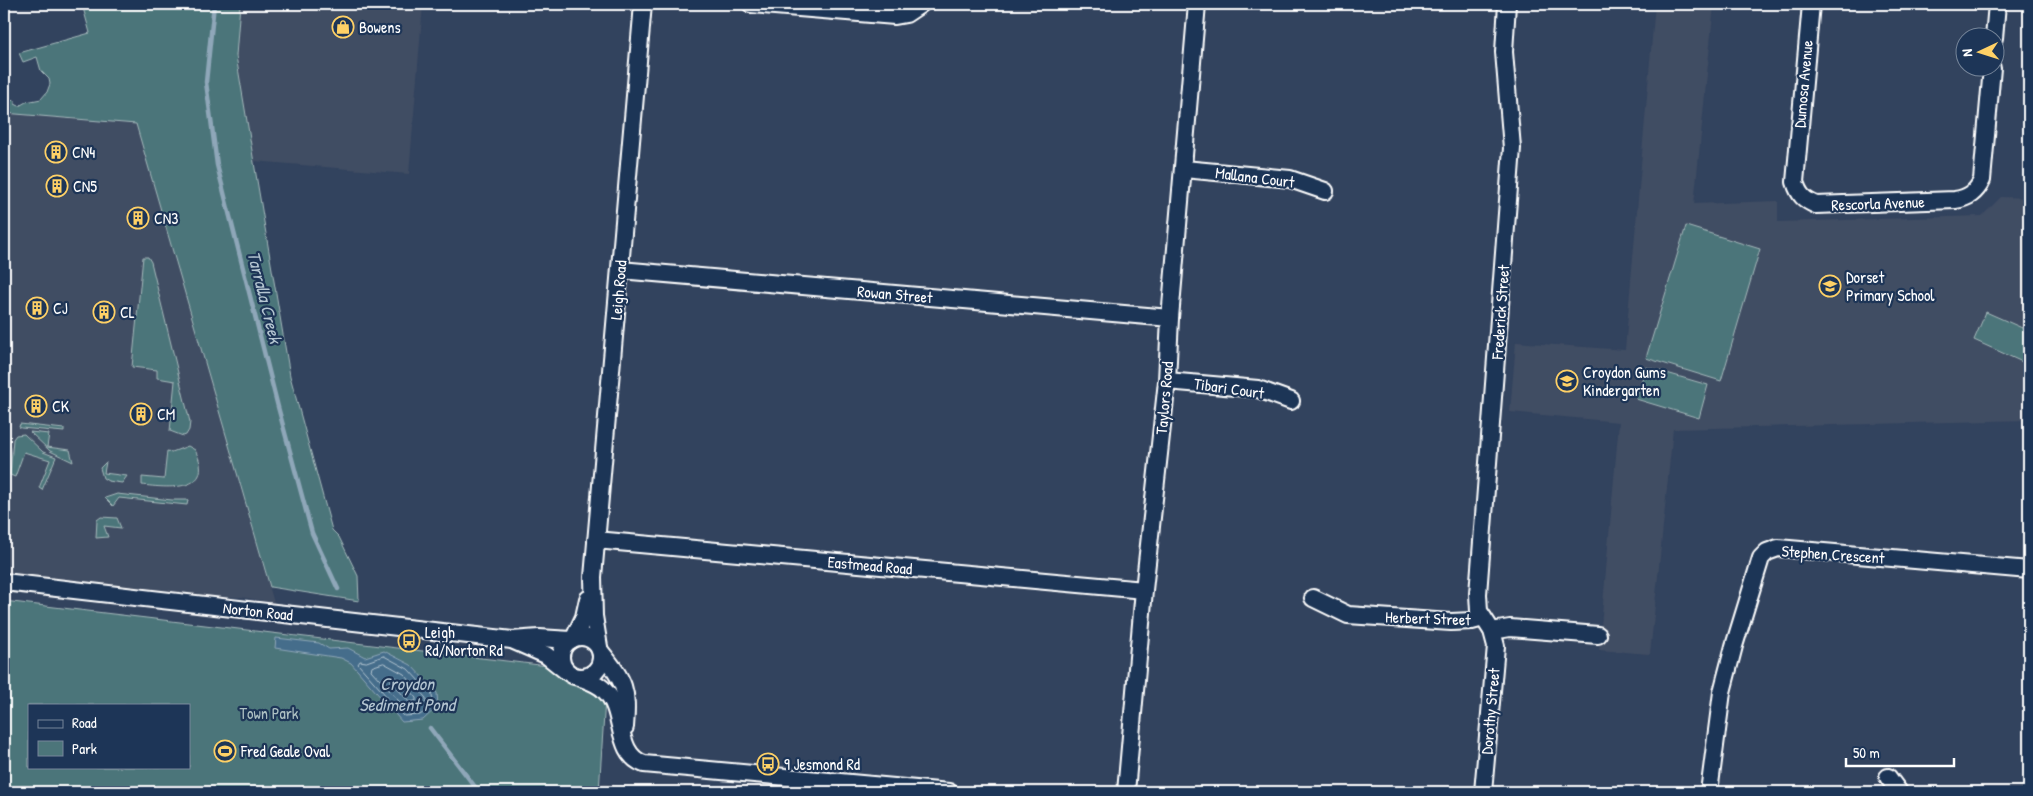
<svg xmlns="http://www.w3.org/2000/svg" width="2033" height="796" font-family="'Patrick Hand',sans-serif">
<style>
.built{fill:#414d63}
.green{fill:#4c757a;stroke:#a6babc;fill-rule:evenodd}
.water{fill:#446d8b;stroke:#8fa7b9}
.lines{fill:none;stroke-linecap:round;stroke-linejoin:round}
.shore{stroke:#b4c5d1;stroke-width:1}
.stream{stroke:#8fa7b9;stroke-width:4.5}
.minor-casing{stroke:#fff;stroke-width:20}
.minor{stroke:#1d3557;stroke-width:16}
.labels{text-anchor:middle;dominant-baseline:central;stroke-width:4.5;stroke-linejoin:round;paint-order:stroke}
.poi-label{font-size:16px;fill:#fff;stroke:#1d3557;text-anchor:start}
.street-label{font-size:16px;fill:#fff;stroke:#1d3557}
.park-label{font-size:16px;fill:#aec1c3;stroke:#1d3557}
.water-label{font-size:18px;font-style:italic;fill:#b4c5d1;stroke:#1d3557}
</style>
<rect width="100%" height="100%" fill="#32435e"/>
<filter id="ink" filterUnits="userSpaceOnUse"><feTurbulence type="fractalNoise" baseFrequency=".02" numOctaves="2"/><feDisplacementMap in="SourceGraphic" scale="10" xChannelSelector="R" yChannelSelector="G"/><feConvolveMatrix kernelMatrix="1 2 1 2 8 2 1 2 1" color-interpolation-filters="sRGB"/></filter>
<g filter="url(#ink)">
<g class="built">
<polygon points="240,4 423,4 409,174 254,161 236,56"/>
<polygon points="1655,4 1714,4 1694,204 1778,201 1778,222 1982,216 2001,197 2029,198 2029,420 1673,429 1650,654 1599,650 1619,422 1510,412 1516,342 1625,350"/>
<polygon points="4,113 136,124 274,603 241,597 219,597 4,572"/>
<polygon points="600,783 638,788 684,792 599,792"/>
</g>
<g class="green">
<polygon points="82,4 240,4 236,56 290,376 332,530 339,537 358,576 359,601 270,587 136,124 4,113 4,102 15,100 15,104 19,106 26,102 41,99 47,92 50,84 49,79 41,71 37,57 23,62 19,53 90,33"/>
<polygon points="1686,226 1760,249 1721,381 1646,358"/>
<polygon points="143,257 148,257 151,262 190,422 189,430 186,435 183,436 170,431 175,381 157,378 157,370 132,367"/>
<polygon points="1986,312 2029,331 2029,365 1974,340"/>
<polygon points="1646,367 1708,385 1699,418 1636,399"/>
<polygon points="20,424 64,429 64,432 21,428 19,427"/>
<polygon points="30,432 49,434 47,447 70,450 73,462 50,451"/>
<polygon points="24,434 43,452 56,457 42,490 39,488 50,460 24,452 15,477 10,475 13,439 16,435"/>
<path d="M188,446L195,450C217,493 167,488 142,485V477L164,479L167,451L172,452Z"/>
<polygon points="106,462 104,473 127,476 122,483 108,481 103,478 100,468"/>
<polygon points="117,494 172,500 188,500 187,505 119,498 113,506 105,498"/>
<polygon points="101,517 117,518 121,528 104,526 108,537 96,538 97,520"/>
<path d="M4,601L548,666L568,682L589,688L605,699L599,792H4ZM29,705H189V767H29Z"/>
</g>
<polygon class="water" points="276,638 319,643 329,649 348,648 365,657 384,651 411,665 437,693 438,706 423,720 402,722 351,663 341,658 275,648"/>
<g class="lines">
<g class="shore">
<polygon points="384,656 408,669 432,695 433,705 420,715 404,716 358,664 360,661 366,662"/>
<polygon points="384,663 404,674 426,698 426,702 418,709 407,710 371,670 372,667"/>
<polygon points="394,677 400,680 416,698 416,701 409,702 391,681 391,678"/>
</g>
<g class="stream">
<polyline points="214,4 206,82 217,165 278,407 312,533 338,589"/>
<polyline points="430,728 479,792"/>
</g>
<g class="minor-casing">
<g id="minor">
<polyline points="751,4 895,16 906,14 921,4"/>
<path d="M1811,4L1795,182C1799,195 1804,200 1816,205L1955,200C1968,198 1976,193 1982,180L1992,68"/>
<polyline points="1994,38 1997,4"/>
<polyline points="1184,169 1290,179 1325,191"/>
<polyline points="620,270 1170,318"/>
<polyline points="1167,381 1258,389 1291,401"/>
<polyline points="596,540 1144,590"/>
<polyline points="4,582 512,640 539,638 571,640"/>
<polyline points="1313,598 1348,615 1451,622 1472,621 1483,618"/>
<polyline points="1492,631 1510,628 1598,635"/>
<circle cx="581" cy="657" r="20"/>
<polyline points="574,638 584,617 588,599"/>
<polyline points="514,641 546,655 566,671"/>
<polyline points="599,647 594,616 593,577 643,4"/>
<path d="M601,652C625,682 628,689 625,727"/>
<path d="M581,678C589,681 599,684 605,691C626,711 614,753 644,764L949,792"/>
<polyline points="1888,777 1899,792"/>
<polyline points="1126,792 1144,590 1167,381 1170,318 1197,4"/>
<polyline points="1483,792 1496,646 1492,631 1479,611 1478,594 1512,148 1504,52 1507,4"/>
<polyline points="1709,792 1722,692 1734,646 1761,558 1767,552 1778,548 2029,570"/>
</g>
</g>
<use href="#minor" class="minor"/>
</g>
</g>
<defs>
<g id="shop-ring" transform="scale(1.125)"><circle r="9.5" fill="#1d3557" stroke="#ffd166" stroke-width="1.5"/><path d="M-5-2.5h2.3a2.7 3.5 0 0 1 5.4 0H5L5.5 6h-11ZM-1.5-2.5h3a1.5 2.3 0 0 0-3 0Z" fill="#ffd166"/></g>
<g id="building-ring" transform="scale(1.125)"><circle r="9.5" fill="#1d3557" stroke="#ffd166" stroke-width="1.5"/><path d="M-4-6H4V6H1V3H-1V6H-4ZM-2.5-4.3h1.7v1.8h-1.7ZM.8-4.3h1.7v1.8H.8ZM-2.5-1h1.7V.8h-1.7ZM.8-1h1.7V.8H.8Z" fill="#ffd166"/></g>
<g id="school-ring" transform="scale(1.125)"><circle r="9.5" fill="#1d3557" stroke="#ffd166" stroke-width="1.5"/><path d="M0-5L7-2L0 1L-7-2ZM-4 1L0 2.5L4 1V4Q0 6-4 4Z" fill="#ffd166"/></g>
<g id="bus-ring" transform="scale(1.125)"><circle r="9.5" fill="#1d3557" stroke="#ffd166" stroke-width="1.5"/><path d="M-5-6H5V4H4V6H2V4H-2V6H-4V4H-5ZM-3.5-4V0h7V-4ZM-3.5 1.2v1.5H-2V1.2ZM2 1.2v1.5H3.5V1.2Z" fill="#ffd166"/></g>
<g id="stadium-ring" transform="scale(1.125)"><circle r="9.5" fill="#1d3557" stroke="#ffd166" stroke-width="1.5"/><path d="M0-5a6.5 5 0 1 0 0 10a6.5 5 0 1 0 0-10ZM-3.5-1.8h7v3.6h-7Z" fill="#ffd166"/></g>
</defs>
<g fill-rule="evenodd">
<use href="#shop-ring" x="343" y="27"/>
<use href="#building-ring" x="56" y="152"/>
<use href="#building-ring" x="57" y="186"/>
<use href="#building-ring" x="138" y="218"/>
<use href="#school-ring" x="1830" y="286"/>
<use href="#building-ring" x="37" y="308"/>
<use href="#building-ring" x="104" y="312"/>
<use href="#school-ring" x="1567" y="381"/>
<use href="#building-ring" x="36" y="406"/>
<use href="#building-ring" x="141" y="414"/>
<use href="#bus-ring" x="409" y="641"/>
<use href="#stadium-ring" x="225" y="751"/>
<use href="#bus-ring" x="768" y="764"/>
</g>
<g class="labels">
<g class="poi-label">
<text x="359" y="27">Bowens</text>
<text x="72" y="152">CN4</text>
<text x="73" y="186">CN5</text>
<text x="154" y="218">CN3</text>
<text x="1846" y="277">Dorset<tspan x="1846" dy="18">Primary School</tspan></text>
<text x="53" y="308">CJ</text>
<text x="120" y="312">CL</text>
<text x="1583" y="372">Croydon Gums<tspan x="1583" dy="18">Kindergarten</tspan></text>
<text x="52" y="406">CK</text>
<text x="157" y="414">CM</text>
<text x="425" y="632">Leigh<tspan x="425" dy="18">Rd/Norton Rd</tspan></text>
<text x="241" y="751">Fred Geale Oval</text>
<text x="784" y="764">9 Jesmond Rd</text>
</g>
<g class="street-label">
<text transform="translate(1803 84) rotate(-85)">Dumosa Avenue</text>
<text transform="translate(1255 177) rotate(7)">Mallana Court</text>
<text transform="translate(1878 203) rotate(-2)">Rescorla Avenue</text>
<text transform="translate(618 290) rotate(-85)">Leigh Road</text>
<text transform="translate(895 294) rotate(5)">Rowan Street</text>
<text transform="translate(1500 312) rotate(-86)">Frederick Street</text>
<text transform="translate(1229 388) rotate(8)">Tibari Court</text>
<text transform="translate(1164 398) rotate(-85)">Taylors Road</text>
<text transform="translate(1833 554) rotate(4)">Stephen Crescent</text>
<text transform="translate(870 565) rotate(5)">Eastmead Road</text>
<text transform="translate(258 611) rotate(6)">Norton Road</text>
<text transform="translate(1428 618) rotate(2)">Herbert Street</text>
<text transform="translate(1490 711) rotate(-85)">Dorothy Street</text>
</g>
<g class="park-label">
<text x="269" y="713">Town Park</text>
</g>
<g class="water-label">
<text transform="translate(265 297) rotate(76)">Tarralla Creek</text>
<text x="407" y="683">Croydon<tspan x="407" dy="21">Sediment Pond</tspan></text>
</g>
</g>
<rect width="2033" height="796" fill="none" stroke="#1d3557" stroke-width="20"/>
<rect x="10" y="10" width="2013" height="776" fill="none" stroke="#fff" stroke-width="2" filter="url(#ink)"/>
<rect x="28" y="704" width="162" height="65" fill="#1d3557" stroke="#77869a"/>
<rect x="38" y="720" width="25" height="8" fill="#1d3557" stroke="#77869a"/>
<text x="72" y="728" font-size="15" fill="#ffffff">Road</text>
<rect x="38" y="741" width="25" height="15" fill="#4c757a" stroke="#77869a"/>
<text x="72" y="754" font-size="15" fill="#ffffff">Park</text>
<g transform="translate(1980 52) rotate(266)"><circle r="24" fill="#1d3557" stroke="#77869a"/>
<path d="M0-4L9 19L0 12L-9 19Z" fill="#ffd166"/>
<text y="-8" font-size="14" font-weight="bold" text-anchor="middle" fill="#ffffff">N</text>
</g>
<path d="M1846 758v8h108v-8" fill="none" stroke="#ffffff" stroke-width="2.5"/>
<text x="1853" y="758" font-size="15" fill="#ffffff" stroke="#1d3557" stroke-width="4" paint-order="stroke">50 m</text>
</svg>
